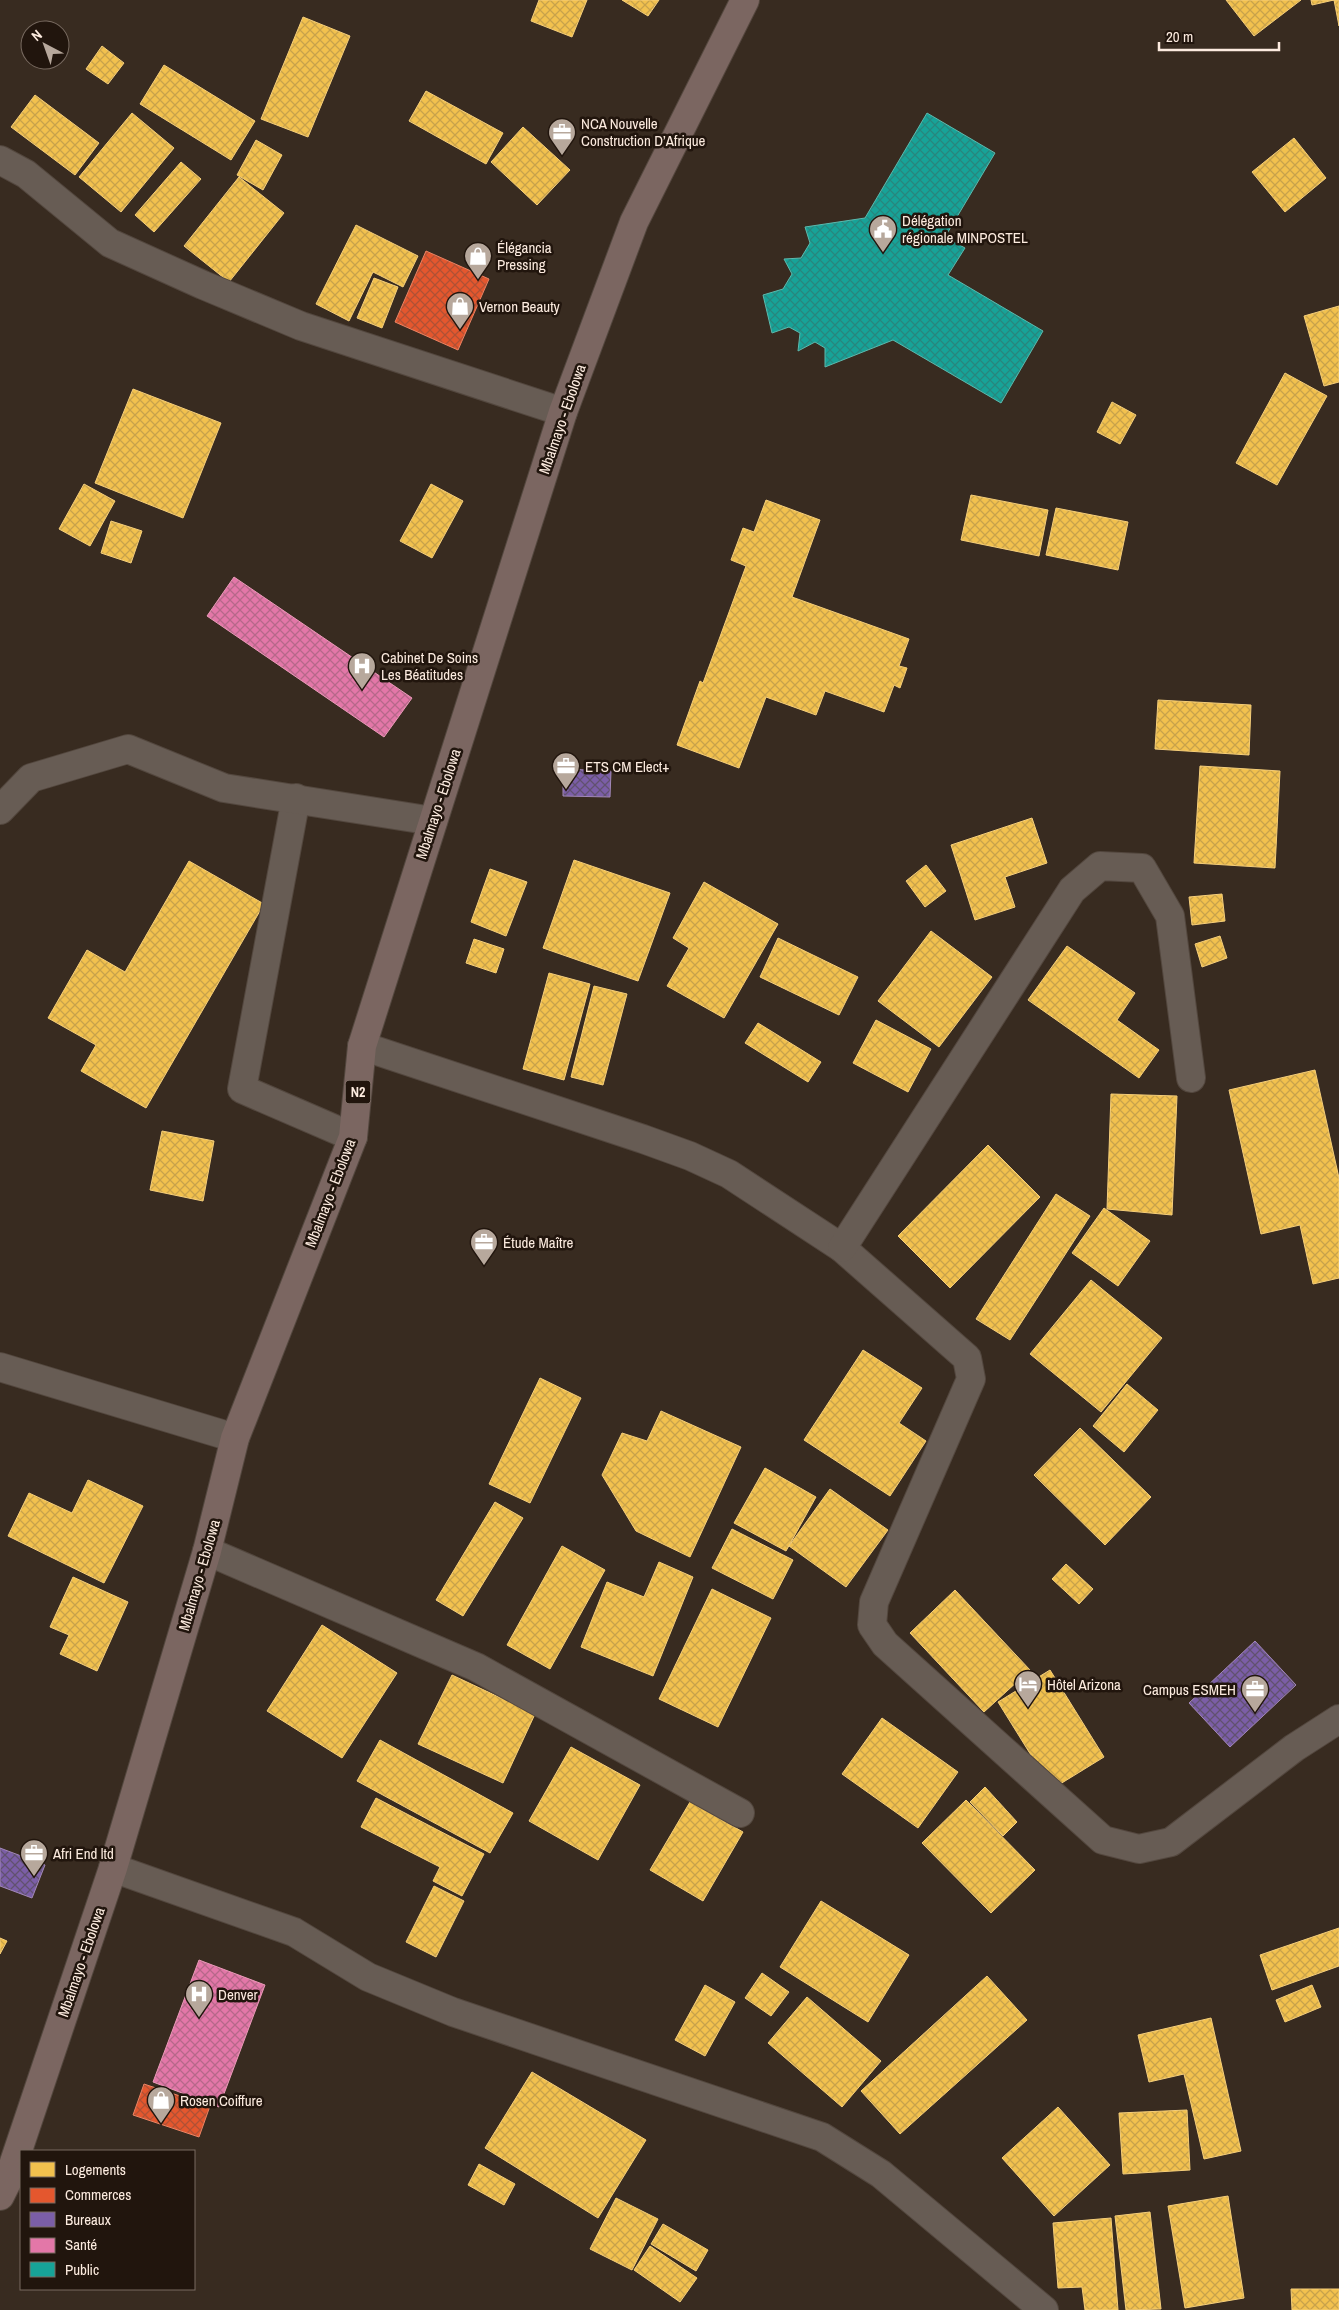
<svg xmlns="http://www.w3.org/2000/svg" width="1339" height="2310" font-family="'Archivo Narrow',sans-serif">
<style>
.homes{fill:url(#homes-cross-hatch);stroke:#f5ce7a}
.shops{fill:url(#shops-cross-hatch);stroke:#eb8363}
.offices{fill:url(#offices-cross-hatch);stroke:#a288b8}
.health{fill:url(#health-cross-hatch);stroke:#ea9ab8}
.public{fill:url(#public-cross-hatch);stroke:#5cb9ad}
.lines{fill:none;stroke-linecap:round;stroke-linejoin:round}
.minor-casing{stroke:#53473e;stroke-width:30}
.highway-casing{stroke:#53473e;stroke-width:30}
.minor{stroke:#675c54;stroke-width:28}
.highway{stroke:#7b6661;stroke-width:28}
.labels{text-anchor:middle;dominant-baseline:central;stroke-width:5;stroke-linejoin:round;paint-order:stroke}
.shield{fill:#21150d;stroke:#baaba0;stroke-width:1}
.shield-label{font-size:14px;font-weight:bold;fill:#fcebdf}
.poi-label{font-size:15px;fill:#fcebdf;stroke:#21150d;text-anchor:start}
.street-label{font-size:15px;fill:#fcebdf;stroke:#21150d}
</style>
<defs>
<pattern id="homes-cross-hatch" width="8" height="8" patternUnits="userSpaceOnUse" patternTransform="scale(1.25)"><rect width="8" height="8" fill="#f2c14e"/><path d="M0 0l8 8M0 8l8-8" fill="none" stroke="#c8a24b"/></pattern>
<pattern id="shops-cross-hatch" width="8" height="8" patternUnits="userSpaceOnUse" patternTransform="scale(1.25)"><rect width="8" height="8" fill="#e4572e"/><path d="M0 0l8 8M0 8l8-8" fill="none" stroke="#af5135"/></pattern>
<pattern id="offices-cross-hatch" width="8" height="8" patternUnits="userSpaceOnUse" patternTransform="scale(1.25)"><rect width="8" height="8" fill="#7b5ea7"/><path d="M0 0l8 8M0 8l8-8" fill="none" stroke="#615170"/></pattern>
<pattern id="health-cross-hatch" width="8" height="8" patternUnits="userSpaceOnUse" patternTransform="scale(1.25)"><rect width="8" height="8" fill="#e377a8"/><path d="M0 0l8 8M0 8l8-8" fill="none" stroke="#b6688a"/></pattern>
<pattern id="public-cross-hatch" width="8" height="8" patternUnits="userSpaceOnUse" patternTransform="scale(1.25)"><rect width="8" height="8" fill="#17a398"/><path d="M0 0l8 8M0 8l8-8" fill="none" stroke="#27877e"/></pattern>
</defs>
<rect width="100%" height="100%" fill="#382b20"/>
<g class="homes">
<polygon points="539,0 587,0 572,37 531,21"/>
<polygon points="622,0 659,0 648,16"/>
<polygon points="1226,0 1301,0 1254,36"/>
<polygon points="1311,0 1339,0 1339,26 1334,0 1312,5"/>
<polygon points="303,17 350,36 308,137 261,119"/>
<polygon points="102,46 124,63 108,84 86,69"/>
<polygon points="164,65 255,121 231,160 140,104"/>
<polygon points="426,91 503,133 486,164 409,121"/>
<polygon points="35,95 99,143 75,175 11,127"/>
<polygon points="132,113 174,148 121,212 79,177"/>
<polygon points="523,127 570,170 537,205 491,162"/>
<polygon points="1294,138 1326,178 1285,212 1252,172"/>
<polygon points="256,140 282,155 263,190 237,175"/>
<polygon points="181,162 201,179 154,232 135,215"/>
<polygon points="239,177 284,213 229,282 184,246"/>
<polygon points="356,225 418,256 403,287 373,272 349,321 316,304"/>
<polygon points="374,278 398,287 382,328 357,318"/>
<polygon points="1339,306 1339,382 1324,386 1304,316"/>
<polygon points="1285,373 1327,396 1277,485 1236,463"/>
<polygon points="133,389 221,423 183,518 95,483"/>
<polygon points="1112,402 1136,415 1120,444 1097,432"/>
<polygon points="84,484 115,501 90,546 59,529"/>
<polygon points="431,484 463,501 432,558 400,541"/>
<polygon points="971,495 1048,510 1039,556 961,540"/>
<polygon points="766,500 820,520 792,597 909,639 899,666 907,668 900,688 894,685 884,712 825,691 816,715 766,697 739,768 677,745 700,681 703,683 746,566 731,560 743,528 754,532"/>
<polygon points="1056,508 1128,522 1118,570 1046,555"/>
<polygon points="111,521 142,531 131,563 101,553"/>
<polygon points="1158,700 1251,705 1249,755 1155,749"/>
<polygon points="1200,766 1280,771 1275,868 1194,863"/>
<polygon points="1032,818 1047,863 1005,877 1015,907 975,920 951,845"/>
<polygon points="574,860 670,893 638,981 543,948"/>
<polygon points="189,861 264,904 146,1108 81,1071 96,1045 48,1018 87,950 125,972"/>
<polygon points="926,865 946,891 925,907 906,881"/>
<polygon points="490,869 527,882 506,936 471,922"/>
<polygon points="704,882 778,924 724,1018 667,986 689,948 673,938"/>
<polygon points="1222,894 1225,921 1192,925 1189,897"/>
<polygon points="931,931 992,977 939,1047 878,1001"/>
<polygon points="1220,936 1227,958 1202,967 1195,944"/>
<polygon points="778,938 858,977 839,1015 760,977"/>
<polygon points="474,939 504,949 496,973 466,963"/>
<polygon points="1067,946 1135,993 1117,1020 1159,1050 1139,1078 1028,1000"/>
<polygon points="549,973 590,984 564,1080 523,1069"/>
<polygon points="594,986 627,994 603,1085 571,1077"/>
<polygon points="876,1020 931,1049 908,1092 853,1063"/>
<polygon points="758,1023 821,1062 808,1082 745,1043"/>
<polygon points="1315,1070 1339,1178 1339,1278 1313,1284 1300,1225 1261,1234 1229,1090"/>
<polygon points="1111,1094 1177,1096 1172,1215 1107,1209"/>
<polygon points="162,1131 214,1141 203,1201 150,1190"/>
<polygon points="988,1145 1040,1197 950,1288 898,1236"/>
<polygon points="1056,1194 1090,1216 1010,1340 976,1319"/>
<polygon points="1104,1208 1150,1241 1118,1286 1072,1253"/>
<polygon points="1091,1280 1162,1338 1101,1412 1030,1354"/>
<polygon points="863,1350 922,1388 899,1423 926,1441 890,1496 804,1440"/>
<polygon points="540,1378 581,1398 530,1503 489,1484"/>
<polygon points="1127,1384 1158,1410 1124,1452 1093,1426"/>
<polygon points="661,1411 741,1447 690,1557 636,1531 602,1475 622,1433 647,1441"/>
<polygon points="1080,1428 1151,1497 1105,1545 1034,1475"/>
<polygon points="765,1468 816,1497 786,1551 734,1523"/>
<polygon points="88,1480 143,1506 104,1583 8,1536 29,1493 72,1513"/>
<polygon points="830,1489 888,1530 846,1587 789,1546"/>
<polygon points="495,1502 523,1518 463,1616 436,1600"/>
<polygon points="732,1529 793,1560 773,1599 712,1568"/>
<polygon points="562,1546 605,1570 550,1669 507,1645"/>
<polygon points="659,1562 693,1577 653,1676 581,1647 607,1582 644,1597"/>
<polygon points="1066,1564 1093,1589 1079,1604 1052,1579"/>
<polygon points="73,1577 128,1602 97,1671 60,1654 69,1635 50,1627"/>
<polygon points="712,1589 771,1618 718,1727 659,1699"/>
<polygon points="955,1590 1030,1670 984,1712 910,1633"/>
<polygon points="322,1625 397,1673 342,1758 267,1711"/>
<polygon points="1050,1670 1104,1757 1052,1789 998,1702"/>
<polygon points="452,1675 535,1714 503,1783 418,1744"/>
<polygon points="882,1718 958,1772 918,1828 842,1774"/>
<polygon points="380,1740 513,1813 490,1853 357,1781"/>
<polygon points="571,1747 640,1785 598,1860 529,1821"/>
<polygon points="985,1787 1017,1822 1003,1836 970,1802"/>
<polygon points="376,1798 484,1854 462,1896 433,1881 440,1867 361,1827"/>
<polygon points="966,1800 1035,1870 991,1913 922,1843"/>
<polygon points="690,1802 743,1832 703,1901 650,1870"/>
<polygon points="434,1886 464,1901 436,1957 406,1942"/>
<polygon points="821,1901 909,1955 868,2022 780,1967"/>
<polygon points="1339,1928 1339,1966 1272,1990 1260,1955"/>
<polygon points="0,1938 7,1941 0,1954"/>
<polygon points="762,1973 789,1992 771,2016 745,1998"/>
<polygon points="987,1976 1027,2020 900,2134 861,2091"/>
<polygon points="705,1985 735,2002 705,2056 675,2040"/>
<polygon points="1312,1985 1321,2007 1285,2022 1276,2000"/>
<polygon points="807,1997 881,2061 842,2107 768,2043"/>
<polygon points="1211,2018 1241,2151 1204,2159 1184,2074 1149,2082 1138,2035"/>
<polygon points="532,2072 646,2140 598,2218 485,2148"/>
<polygon points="1058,2107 1110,2165 1054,2216 1002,2158"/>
<polygon points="1187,2110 1190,2170 1123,2174 1119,2113"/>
<polygon points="479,2164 515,2184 504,2205 468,2185"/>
<polygon points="1228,2196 1244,2298 1185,2308 1168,2206"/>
<polygon points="616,2198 658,2219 632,2270 590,2249"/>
<polygon points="1150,2212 1161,2309 1126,2310 1115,2216"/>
<polygon points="1111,2218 1118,2310 1085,2310 1082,2287 1058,2288 1053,2223"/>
<polygon points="663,2224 708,2250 696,2271 651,2244"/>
<polygon points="650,2246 697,2278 680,2302 634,2270"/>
<polygon points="1291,2289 1339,2289 1339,2310 1292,2310"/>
</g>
<g class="shops">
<polygon points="426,251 489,279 458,350 395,322"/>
<polygon points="144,2084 210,2106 199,2137 133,2115"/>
</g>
<g class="offices">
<polygon points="563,769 611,771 610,797 563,796"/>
<polygon points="1255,1641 1296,1685 1230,1747 1189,1703"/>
<polygon points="0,1848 45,1865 32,1898 0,1886"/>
</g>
<g class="health">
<polygon points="234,577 412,698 384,737 207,616"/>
<polygon points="199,1960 265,1985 219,2107 153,2082"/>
</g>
<polygon class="public" points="927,113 995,153 945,237 965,248 948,275 1043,331 1001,403 893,340 825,367 825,348 815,342 798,351 800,333 789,327 772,333 763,295 783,289 792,274 784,259 801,258 810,243 805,227 865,218"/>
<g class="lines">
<g class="minor-casing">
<g id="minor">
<polyline points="0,160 26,174 110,243 203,285 301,326 563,412"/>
<polyline points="296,798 242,1089 353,1137"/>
<polyline points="0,810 31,778 128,749 224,788 433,821"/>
<polyline points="362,1046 643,1139 690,1156 729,1174 842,1248 967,1358 971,1379 874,1602 872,1625 885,1644 1103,1840 1139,1849 1171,1842 1294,1748 1339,1719"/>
<polyline points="842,1248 1072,890 1100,866 1142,868 1170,916 1191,1078"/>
<polyline points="0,1367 235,1438"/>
<polyline points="207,1551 476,1667 740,1813"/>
<polyline points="113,1868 294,1932 368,1977 453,2012 822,2137 881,2174 1044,2310"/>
</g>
</g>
<g class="highway-casing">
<polyline id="highway" points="0,2196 8,2180 113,1868 207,1551 235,1438 353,1137 362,1046 563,412 634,222 745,0"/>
</g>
<use href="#minor" class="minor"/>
<use href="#highway" class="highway"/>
</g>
<defs>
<g id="office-pin" transform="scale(1.4375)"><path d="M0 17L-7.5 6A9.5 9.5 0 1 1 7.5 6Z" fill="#b7a89c" stroke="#21150d"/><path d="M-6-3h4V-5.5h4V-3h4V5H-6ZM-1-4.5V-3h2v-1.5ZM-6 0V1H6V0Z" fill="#fff"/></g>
<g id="civic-pin" transform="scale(1.4375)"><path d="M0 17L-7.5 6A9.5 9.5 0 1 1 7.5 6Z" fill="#b7a89c" stroke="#21150d"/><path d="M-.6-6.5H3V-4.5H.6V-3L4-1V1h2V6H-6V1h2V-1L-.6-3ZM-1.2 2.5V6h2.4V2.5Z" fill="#fff"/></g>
<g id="shop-pin" transform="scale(1.4375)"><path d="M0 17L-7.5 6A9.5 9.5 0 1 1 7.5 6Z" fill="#b7a89c" stroke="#21150d"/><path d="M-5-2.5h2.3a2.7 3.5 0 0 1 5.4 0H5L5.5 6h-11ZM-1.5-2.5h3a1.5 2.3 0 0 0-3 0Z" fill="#fff"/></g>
<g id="hospital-pin" transform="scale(1.4375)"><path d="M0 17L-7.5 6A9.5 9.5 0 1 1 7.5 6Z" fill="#b7a89c" stroke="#21150d"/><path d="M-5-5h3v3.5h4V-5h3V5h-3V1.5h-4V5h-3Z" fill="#fff"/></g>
<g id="hotel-pin" transform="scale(1.4375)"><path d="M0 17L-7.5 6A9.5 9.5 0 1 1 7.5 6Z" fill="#b7a89c" stroke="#21150d"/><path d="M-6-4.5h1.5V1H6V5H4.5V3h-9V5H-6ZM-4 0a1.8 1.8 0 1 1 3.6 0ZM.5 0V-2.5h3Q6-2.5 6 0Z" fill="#fff"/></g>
</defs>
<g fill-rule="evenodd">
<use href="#office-pin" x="562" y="132"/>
<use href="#civic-pin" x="883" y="229"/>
<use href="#shop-pin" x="478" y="256"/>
<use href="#shop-pin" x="460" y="306"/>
<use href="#hospital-pin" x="362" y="666"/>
<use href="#office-pin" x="566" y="766"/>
<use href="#office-pin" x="484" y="1242"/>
<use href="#hotel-pin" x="1028" y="1684"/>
<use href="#office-pin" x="1255" y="1689"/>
<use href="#office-pin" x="34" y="1853"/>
<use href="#hospital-pin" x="199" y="1994"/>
<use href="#shop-pin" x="161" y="2100"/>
</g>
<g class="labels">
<rect class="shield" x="345.5" y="1080.5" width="25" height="23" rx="4"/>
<g class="shield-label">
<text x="358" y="1092">N2</text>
</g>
<g class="poi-label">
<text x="581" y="123">NCA Nouvelle<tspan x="581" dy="17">Construction D’Afrique</tspan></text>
<text x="902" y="220">Délégation<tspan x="902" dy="17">régionale MINPOSTEL</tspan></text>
<text x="497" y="247">Élégancia<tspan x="497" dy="17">Pressing</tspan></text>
<text x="479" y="306">Vernon Beauty</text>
<text x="381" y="657">Cabinet De Soins<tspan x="381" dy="17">Les Béatitudes</tspan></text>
<text x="585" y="766">ETS CM Elect+</text>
<text x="503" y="1242">Étude Maître</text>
<text x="1047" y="1684">Hôtel Arizona</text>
<text x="1236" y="1689" text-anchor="end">Campus ESMEH</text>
<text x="53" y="1853">Afri End ltd</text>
<text x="218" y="1994">Denver</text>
<text x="180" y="2100">Rosen Coiffure</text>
</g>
<g class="street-label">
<text transform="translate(562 419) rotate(-71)">Mbalmayo - Ebolowa</text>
<text transform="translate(438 804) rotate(-72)">Mbalmayo - Ebolowa</text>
<text transform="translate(330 1193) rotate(-69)">Mbalmayo - Ebolowa</text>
<text transform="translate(199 1575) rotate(-74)">Mbalmayo - Ebolowa</text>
<text transform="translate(81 1962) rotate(-71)">Mbalmayo - Ebolowa</text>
</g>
</g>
<rect x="20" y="2150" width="175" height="140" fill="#21150d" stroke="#796b61"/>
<rect x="30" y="2162" width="25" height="15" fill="#f2c14e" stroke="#796b61"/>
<text x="65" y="2175" font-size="15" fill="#fcebdf">Logements</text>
<rect x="30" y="2188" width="25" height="15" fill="#e4572e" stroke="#796b61"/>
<text x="65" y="2200" font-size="15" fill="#fcebdf">Commerces</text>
<rect x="30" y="2212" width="25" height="15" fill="#7b5ea7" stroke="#796b61"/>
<text x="65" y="2225" font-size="15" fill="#fcebdf">Bureaux</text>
<rect x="30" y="2238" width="25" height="15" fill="#e377a8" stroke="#796b61"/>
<text x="65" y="2250" font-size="15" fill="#fcebdf">Santé</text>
<rect x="30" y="2262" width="25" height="15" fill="#17a398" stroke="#796b61"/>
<text x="65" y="2275" font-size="15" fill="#fcebdf">Public</text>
<g transform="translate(45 45) rotate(319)"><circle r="24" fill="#21150d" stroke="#796b61"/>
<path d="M0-4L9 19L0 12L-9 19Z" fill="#b7a89c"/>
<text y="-8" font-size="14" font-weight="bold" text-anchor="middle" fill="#fcebdf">N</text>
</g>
<path d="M1159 42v8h120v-8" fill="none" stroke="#fcebdf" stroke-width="2.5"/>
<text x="1166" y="42" font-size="15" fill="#fcebdf" stroke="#21150d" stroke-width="4" paint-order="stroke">20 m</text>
</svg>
